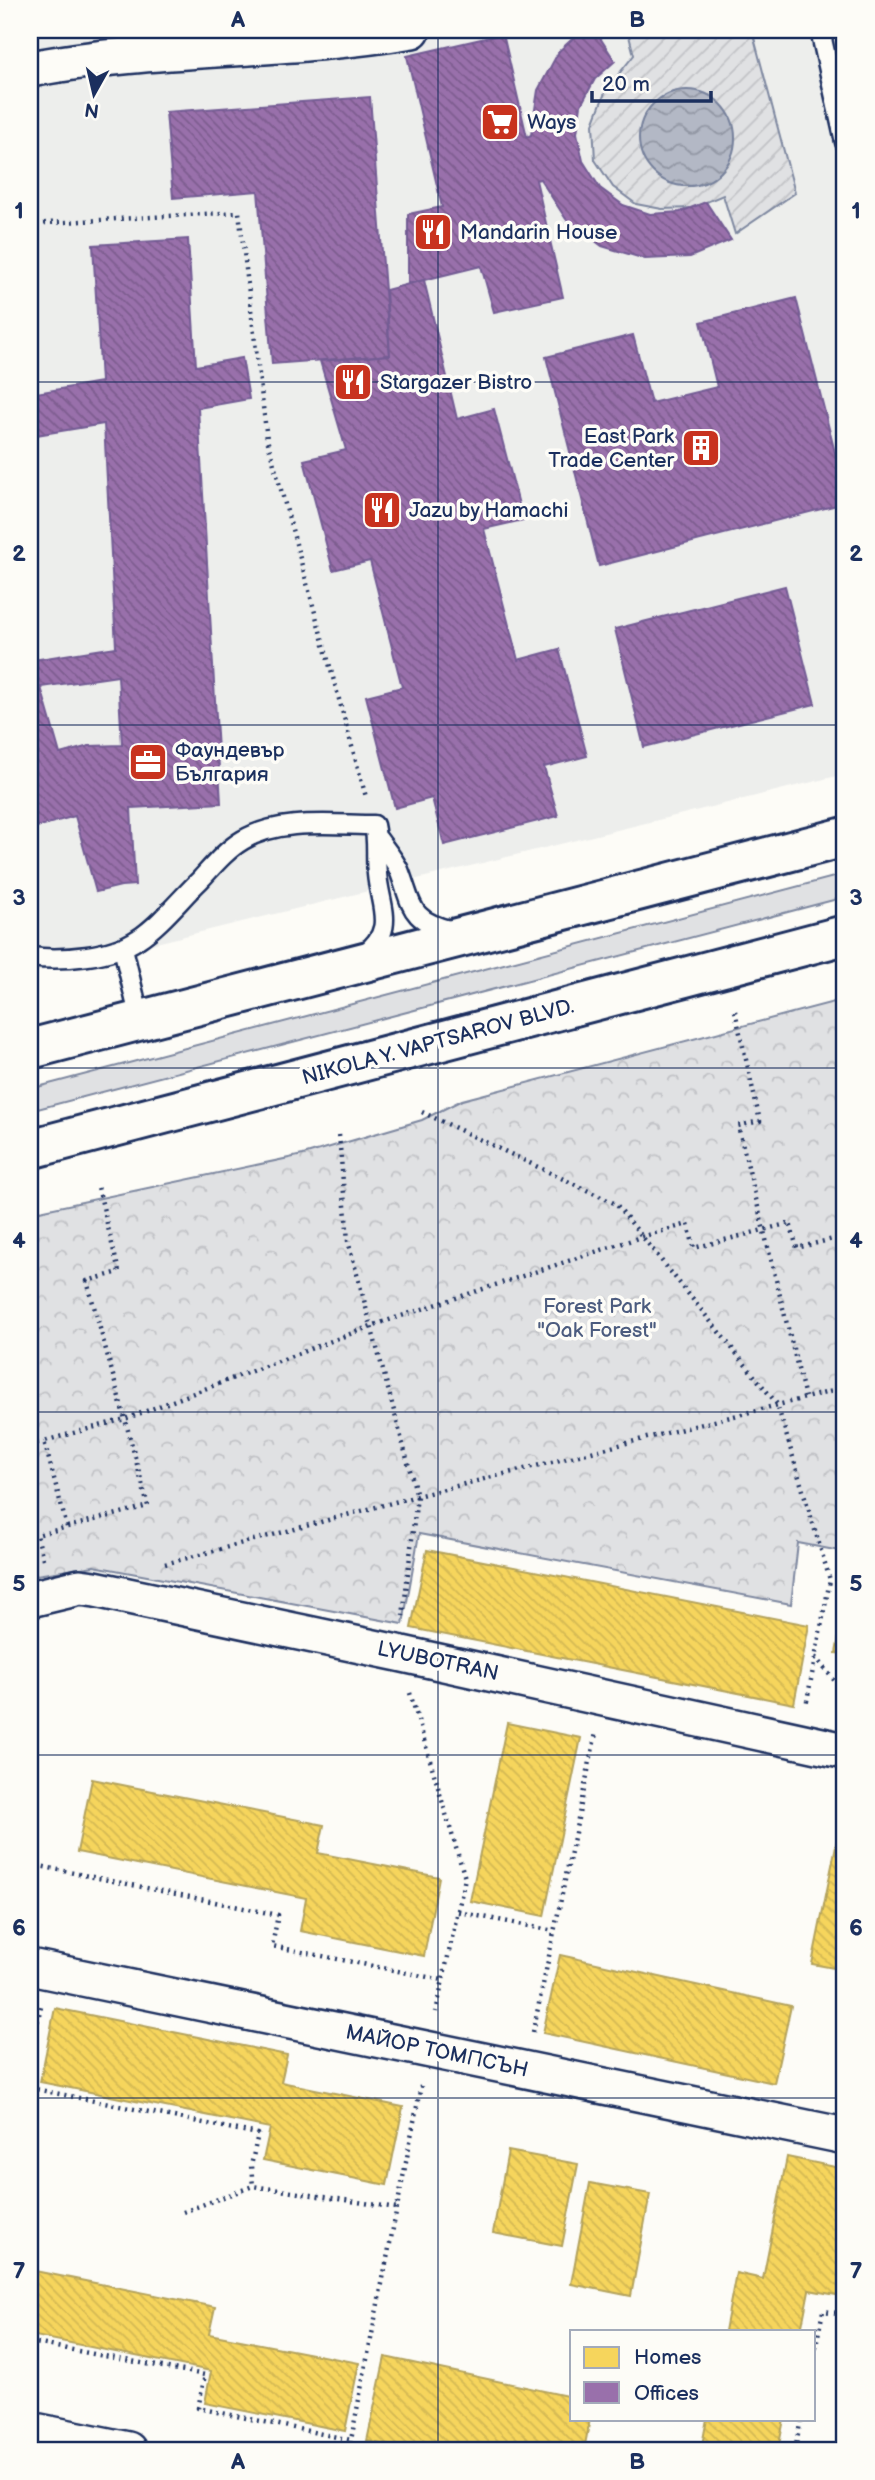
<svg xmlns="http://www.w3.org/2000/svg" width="875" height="2480" font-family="'Balsamiq Sans',sans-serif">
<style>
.built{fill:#edeeec}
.grass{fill:#e0e1e3;stroke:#7e88a0;stroke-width:2}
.park{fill:url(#park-crowns);stroke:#7e88a0;stroke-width:2}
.garden{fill:url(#garden-furrows);stroke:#7e88a0;stroke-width:2}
.water{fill:url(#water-waves);stroke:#76819c;stroke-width:2}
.homes{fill:url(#homes-back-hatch);stroke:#b4a35d;stroke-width:2}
.offices{fill:url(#offices-back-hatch);stroke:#735c94;stroke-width:2;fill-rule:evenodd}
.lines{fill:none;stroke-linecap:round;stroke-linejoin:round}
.service-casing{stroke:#1b2f5e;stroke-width:23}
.minor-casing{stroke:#1b2f5e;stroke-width:40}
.secondary-casing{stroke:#1b2f5e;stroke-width:44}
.path{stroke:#1b2f5e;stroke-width:4.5;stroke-dasharray:2 5;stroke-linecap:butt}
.service{stroke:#fdfcf7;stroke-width:18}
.minor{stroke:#fdfcf7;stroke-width:35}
.secondary{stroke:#fdfcf7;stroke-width:38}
.grid{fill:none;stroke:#1b2f5e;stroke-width:2;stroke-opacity:0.55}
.labels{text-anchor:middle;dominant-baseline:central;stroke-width:7;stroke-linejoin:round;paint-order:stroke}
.poi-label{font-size:21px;fill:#1b2f5e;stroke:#fdfcf7;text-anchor:start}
.street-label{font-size:21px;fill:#1b2f5e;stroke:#fdfcf7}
.park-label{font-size:21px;fill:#4c5c7f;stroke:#fdfcf7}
.neatline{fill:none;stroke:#1b2f5e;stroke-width:2.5}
.grid-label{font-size:23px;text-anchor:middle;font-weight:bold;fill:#1b2f5e}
</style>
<defs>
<pattern id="park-crowns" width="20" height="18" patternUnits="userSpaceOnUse" patternTransform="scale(1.75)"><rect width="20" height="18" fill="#e0e1e3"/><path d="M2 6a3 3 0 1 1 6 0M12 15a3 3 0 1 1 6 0" fill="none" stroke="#c0c1c5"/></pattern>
<pattern id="garden-furrows" width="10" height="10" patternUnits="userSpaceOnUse" patternTransform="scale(1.75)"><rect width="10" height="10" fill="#e0e1e3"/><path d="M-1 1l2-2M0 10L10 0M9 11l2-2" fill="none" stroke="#c0c1c5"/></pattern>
<pattern id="water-waves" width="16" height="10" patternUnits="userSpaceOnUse" patternTransform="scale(1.75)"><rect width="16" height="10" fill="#b3b8c5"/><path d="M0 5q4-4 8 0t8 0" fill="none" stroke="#9196a3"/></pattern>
<pattern id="homes-back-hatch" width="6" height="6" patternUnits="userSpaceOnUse" patternTransform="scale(1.75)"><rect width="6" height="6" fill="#f6d55c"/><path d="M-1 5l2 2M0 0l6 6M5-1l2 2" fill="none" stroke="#d2b752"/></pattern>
<pattern id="offices-back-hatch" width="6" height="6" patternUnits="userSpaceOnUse" patternTransform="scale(1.75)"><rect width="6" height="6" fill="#9970ab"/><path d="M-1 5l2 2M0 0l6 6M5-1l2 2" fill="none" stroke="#7c5c8e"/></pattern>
</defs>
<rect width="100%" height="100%" fill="#fdfcf7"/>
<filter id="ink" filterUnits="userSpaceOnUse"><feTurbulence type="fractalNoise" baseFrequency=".0143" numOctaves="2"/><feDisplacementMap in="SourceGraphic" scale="14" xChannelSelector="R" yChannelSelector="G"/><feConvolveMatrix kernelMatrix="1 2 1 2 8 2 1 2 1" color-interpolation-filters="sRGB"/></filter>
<g filter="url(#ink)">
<polygon class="built" points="30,30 845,30 845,774 30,974"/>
<polygon class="grass" points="845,874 845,897 30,1111 30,1089"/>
<polygon class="park" points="845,999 845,1552 798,1543 791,1604 419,1534 403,1624 94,1566 30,1576 30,1213 303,1155 422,1120 462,1100"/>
<polygon class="garden" points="642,30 752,30 795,193 735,234 723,195 692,208 662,209 636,204 613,187 595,160 593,124 606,90 634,55 628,32"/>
<circle class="water" cx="687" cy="138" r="48"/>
<g class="homes">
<polygon points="427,1550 809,1625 794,1704 411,1628"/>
<polygon points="845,1604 845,1654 836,1653"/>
<polygon points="507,1723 581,1738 544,1916 470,1901"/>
<polygon points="92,1779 324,1825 318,1853 439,1877 424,1956 300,1931 306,1898 77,1852"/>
<polygon points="845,1801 845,1970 812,1964"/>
<polygon points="560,1955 791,2006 774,2083 543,2033"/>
<polygon points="55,2008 287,2055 281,2082 403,2107 387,2185 263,2160 270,2128 40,2082"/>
<polygon points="508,2151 578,2164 562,2246 493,2233"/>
<polygon points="787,2157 845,2169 845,2279 842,2296 809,2290 801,2331 725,2331 736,2273 763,2279"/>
<polygon points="590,2183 650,2194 631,2296 571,2284"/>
<polygon points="30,2270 215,2307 209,2334 359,2363 345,2431 205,2403 211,2371 30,2335"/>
<polygon points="385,2357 572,2397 572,2419 590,2419 584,2450 409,2450 367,2441"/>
<polygon points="707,2419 784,2419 778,2450 701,2450"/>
</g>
<g class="offices">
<polygon points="582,30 595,30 615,61 595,79 581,105 577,133 583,161 600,188 623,205 650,214 680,212 706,202 731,240 690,257 645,259 602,246 566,219 540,179 536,180 563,297 494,312 481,266 408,284 408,214 442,207 407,56 503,34 527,137 531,135 538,90 559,51"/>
<polygon points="370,97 390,355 272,364 258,191 173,198 166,112"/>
<path d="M188,239L196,366L242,358L249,399L198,408L221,803L131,808L135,885L121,886L96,892L75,816L30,829V646L33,660L116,647L104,424L30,436V394L101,382L93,245ZM118,676L122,745L89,746L60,754L41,687Z"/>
<polygon points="424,280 457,419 494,409 523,520 484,529 518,660 559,649 587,756 544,767 558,816 444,845 432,798 395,808 366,696 402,687 370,561 333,570 304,460 346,450 320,361 390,355 386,290"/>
<polygon points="796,298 845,492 845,503 599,566 546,357 633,335 651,403 717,387 701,322"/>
<polygon points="785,586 815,704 644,747 615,629"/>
</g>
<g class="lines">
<g class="service-casing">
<g id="service">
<polyline points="820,30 845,142"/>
<path d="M378,839C385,849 394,859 399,870C413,906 408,920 452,931"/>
<polyline points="123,948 140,1020"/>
<path d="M30,957C61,961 112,957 138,939C161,924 180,899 200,880C213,866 226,850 243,840C280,818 333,825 374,825C378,842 375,857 377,874C380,908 397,929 364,954"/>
</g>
</g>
<g class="minor-casing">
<g id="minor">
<path d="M30,69C156,45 285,52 412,30"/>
<polyline points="30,1599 80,1587 95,1589 398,1653 845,1751"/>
<polyline points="30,1967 845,2136"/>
<polyline points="30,2430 128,2450"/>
</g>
</g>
<g class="secondary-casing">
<g id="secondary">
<polyline points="30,1049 845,837"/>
<polyline points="30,1149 845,935"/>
</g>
</g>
<g class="path">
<polyline points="30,224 239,212 267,439 366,797"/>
<polyline points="735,1011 760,1121 738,1126 805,1397"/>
<polyline points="422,1112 616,1204 777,1404 830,1580 806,1706"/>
<polyline points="339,1135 348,1241 417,1496 403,1616"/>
<polyline points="30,1445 44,1441"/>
<polyline points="67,1527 44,1441 125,1419 87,1281 119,1272 97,1183"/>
<polyline points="43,1559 37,1535 148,1506 125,1419 371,1326 641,1237 688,1224 694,1248 790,1223 797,1248 845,1236"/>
<polyline points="165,1564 417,1496 845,1388"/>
<polyline points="815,1657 839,1686 845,1706"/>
<polyline points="410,1693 465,1878 436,2012"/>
<polyline points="30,1864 278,1915 272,1946 443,1980"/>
<polyline points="458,1912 554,1931"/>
<polyline points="533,2032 596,1733"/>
<polyline points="30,2056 41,2006"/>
<polyline points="30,2088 258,2134 251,2166 253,2186"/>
<polyline points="183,2212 253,2186 397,2208 421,2086"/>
<polyline points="30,2342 205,2375 198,2408 351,2440"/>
<polyline points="814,2355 823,2311 845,2314"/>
<polyline points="349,2450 397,2208"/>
<polyline points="795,2450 801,2419"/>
</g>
<use href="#service" class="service"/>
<use href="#minor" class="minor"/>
<use href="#secondary" class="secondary"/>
</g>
</g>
<path class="grid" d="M438,30V2450M30,382H845M30,725H845M30,1068H845M30,1412H845M30,1755H845M30,2098H845"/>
<defs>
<g id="supermarket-square" transform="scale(2.0125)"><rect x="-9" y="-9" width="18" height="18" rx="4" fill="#c8321e" stroke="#fdfcf7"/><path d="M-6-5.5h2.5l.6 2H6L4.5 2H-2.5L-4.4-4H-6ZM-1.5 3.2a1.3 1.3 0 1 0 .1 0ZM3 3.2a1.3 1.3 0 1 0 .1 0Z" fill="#fff"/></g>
<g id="restaurant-square" transform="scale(2.0125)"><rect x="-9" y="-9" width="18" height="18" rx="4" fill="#c8321e" stroke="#fdfcf7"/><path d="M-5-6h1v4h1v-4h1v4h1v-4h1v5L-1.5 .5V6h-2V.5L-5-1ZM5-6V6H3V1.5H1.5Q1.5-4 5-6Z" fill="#fff"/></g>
<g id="building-square" transform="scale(2.0125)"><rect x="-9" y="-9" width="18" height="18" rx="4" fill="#c8321e" stroke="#fdfcf7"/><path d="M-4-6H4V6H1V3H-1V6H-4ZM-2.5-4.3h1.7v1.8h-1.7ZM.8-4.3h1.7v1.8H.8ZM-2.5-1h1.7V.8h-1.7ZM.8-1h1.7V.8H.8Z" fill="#fff"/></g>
<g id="office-square" transform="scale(2.0125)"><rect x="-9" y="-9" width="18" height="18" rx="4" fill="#c8321e" stroke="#fdfcf7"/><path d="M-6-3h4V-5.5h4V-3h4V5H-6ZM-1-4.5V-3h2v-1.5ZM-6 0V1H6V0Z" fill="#fff"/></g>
</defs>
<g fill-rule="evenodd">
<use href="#supermarket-square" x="500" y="122"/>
<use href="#restaurant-square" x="433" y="232"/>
<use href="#restaurant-square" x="353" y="382"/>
<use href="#building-square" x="701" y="448"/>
<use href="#restaurant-square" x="382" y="510"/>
<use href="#office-square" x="148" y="762"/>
</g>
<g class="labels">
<g class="poi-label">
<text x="527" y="122">Ways</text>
<text x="460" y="232">Mandarin House</text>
<text x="380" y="382">Stargazer Bistro</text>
<text x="674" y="436" text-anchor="end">East Park<tspan x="674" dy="24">Trade Center</tspan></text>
<text x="409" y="510">Jazu by Hamachi</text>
<text x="175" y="750">Фаундевър<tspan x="175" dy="24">България</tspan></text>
</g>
<g class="street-label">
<text transform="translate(438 1042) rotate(-15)">NIKOLA Y. VAPTSAROV BLVD.</text>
<text transform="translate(438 1661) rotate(12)">LYUBOTRAN</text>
<text transform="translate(437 2051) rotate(12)">МАЙОР ТОМПСЪН</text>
</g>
<g class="park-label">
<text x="597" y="1306">Forest Park<tspan x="597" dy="24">"Oak Forest"</tspan></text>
</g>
</g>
<rect width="875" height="2480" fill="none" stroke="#fdfcf7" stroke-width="77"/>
<rect x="570" y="2330" width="245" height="91" fill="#fdfcf7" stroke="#a3aaba" stroke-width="2"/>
<rect x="584" y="2347" width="35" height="21" fill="#f6d55c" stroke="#a3aaba" stroke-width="2"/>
<text x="634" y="2364" font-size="21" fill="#1b2f5e">Homes</text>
<rect x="584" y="2382" width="35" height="21" fill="#9970ab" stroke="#a3aaba" stroke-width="2"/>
<text x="634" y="2400" font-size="21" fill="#1b2f5e">Offices</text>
<g transform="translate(94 94) rotate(188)" stroke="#fdfcf7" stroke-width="5" paint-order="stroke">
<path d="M0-5L12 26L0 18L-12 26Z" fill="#1b2f5e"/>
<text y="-10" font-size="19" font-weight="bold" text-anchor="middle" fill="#1b2f5e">N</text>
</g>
<path d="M592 91v10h119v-10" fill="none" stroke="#1b2f5e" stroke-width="3.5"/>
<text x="602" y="91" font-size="21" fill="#1b2f5e" stroke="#fdfcf7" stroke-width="5" paint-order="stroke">20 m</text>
<rect x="38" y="38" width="798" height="2404" class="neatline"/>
<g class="grid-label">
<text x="238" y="27">A</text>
<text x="637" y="27">B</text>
<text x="19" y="218">1</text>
<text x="856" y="218">1</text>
<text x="19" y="561">2</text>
<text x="856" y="561">2</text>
<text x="19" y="905">3</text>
<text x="856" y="905">3</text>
<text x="19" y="1248">4</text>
<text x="856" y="1248">4</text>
<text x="19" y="1591">5</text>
<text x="856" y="1591">5</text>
<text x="19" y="1935">6</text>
<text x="856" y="1935">6</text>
<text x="19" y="2278">7</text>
<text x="856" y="2278">7</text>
<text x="238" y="2469">A</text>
<text x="637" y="2469">B</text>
</g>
</svg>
